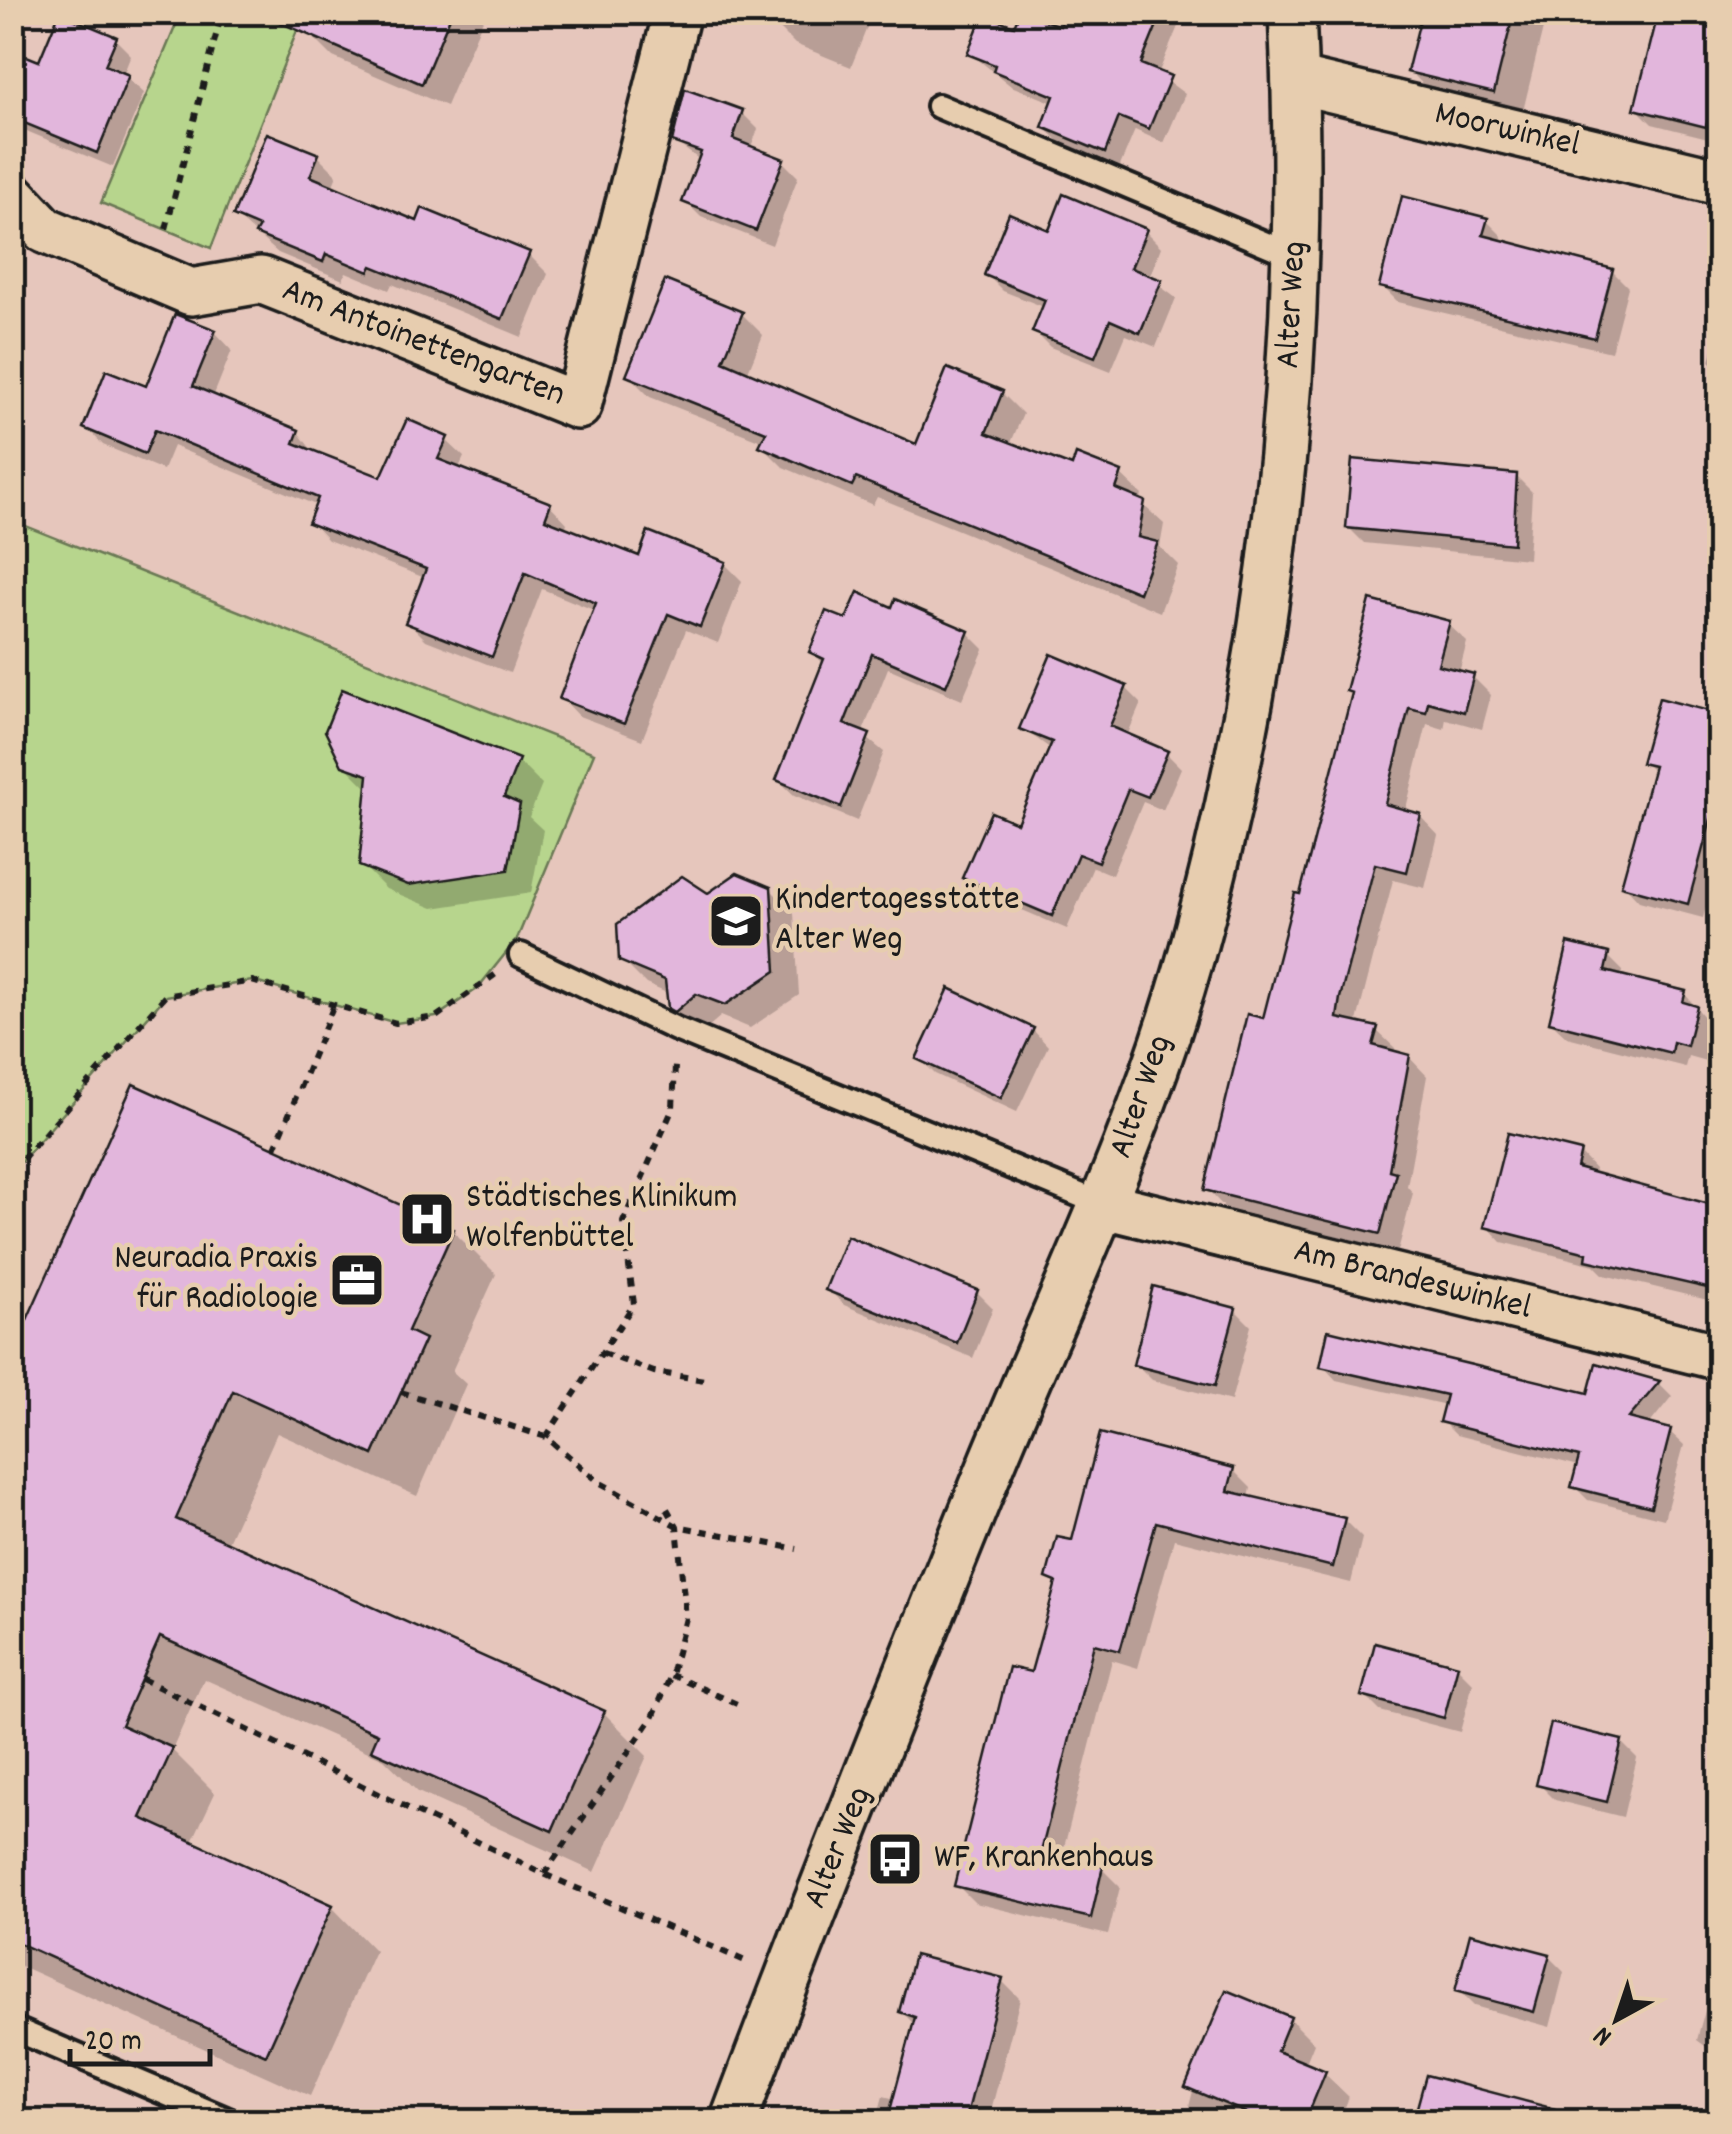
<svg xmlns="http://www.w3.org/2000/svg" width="1732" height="2134" font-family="Dekko,sans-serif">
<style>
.green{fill:#b7d58d;stroke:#6a7854;stroke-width:2.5}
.shadow{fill:#0003}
.building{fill:#e2b6dc;stroke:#1c1c1c;stroke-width:2.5}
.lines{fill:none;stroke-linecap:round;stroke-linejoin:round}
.service-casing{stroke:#1c1c1c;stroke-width:30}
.minor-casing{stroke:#1c1c1c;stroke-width:52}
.path{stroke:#1c1c1c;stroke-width:6;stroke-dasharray:8 8;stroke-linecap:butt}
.service{stroke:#e7cdaf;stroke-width:22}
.minor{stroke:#e7cdaf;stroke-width:45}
.labels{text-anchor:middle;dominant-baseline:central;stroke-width:9;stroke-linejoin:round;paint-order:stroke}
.street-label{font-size:35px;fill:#1c1c1c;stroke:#e7cdaf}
.poi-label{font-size:35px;fill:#1c1c1c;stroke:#e7cdaf;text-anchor:start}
</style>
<rect width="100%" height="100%" fill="#e6c6bc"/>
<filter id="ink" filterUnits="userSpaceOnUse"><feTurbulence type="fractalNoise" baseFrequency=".01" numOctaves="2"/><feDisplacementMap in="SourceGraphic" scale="20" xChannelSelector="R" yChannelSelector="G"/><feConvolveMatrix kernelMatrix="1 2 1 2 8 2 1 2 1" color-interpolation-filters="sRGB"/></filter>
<g filter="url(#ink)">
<g class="green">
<polygon points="181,13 304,13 211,248 101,203"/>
<polygon points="13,521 594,753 517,939 477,989 436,1017 396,1023 252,981 166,996 13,1171"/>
</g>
<g class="shadow">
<polygon points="318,12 480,12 484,17 446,106 333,57 309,33"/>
<polygon points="781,12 862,12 870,20 851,67 795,44 776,25"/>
<polygon points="1068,12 1184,12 1158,74 1185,94 1164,143 1135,130 1120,166 1060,142 1044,127 1054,103 1011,86 970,53 1016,30 1062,29"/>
<polygon points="1424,12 1547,12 1521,119 1437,99 1410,71"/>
<polygon points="1720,32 1720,141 1652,124 1636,108"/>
<polygon points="115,39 131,55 123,75 144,93 113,167 12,125 12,53 41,64"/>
<polygon points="686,92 742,113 758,129 750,149 782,161 798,177 772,245 701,217 685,201 700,160 674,141"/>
<polygon points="318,156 337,175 332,188 418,224 528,254 548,274 522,337 392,284 389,290 346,272 343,280 278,253 236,216"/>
<polygon points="1486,220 1502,236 1501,242 1612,271 1628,287 1611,352 1398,302 1382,286"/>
<polygon points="1145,231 1161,247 1149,278 1176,298 1156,347 1126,335 1111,371 1050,347 1034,331 1044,307 1003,291 987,275"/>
<polygon points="742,314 763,335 747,374 917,447 1002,393 1023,414 1010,445 1073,470 1121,475 1142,495 1140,502 1164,524 1160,547 1178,565 1160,612 877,497 873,505 783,467 762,446 764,442 650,397 629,376"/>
<polygon points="1720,323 1720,370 1710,361"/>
<polygon points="215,332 232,350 213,397 298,432 314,453 383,480 446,440 464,457 458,470 550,505 567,523 565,530 640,559 725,564 742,581 718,643 686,630 642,740 579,716 562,698 596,611 542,589 510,673 426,640 408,622 425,578 328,540 311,522 318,506 173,446 163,470 103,445 86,427 147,390"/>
<polygon points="1516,476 1532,492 1528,559 1364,543 1348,527"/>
<polygon points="847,622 968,633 984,649 962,700 888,668 862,734 884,752 857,821 794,795 778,780 825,665 812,652"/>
<polygon points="1448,624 1467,642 1459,673 1473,677 1491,695 1482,729 1446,719 1444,729 1427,724 1405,812 1420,816 1438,835 1425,888 1393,880 1356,1025 1376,1030 1395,1048 1394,1053 1409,1057 1427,1076 1407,1186 1413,1193 1398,1251 1225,1208 1207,1189 1302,897 1354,695 1349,690"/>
<polygon points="1126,688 1141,703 1127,736 1166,753 1181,768 1163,810 1143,802 1112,875 1093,867 1067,929 980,892 965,877 1019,827 1051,749 1022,728"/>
<polygon points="1720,716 1720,858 1703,918 1639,901 1624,885 1654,772 1644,762"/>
<polygon points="518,761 542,785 529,817 543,830 531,893 433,908 386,889 362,865 369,790 344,765"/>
<polygon points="770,889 794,913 799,995 750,1028 721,1016 700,1034 695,1032 670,1007 669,994 646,984 622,960 708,896"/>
<polygon points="1608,956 1623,971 1622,977 1684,993 1705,1018 1720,1021 1720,1065 1688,1056 1685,1067 1567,1037 1551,1022"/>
<polygon points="1033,1030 1048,1046 1017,1112 935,1074 919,1058"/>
<polygon points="1580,1153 1595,1169 1594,1175 1720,1209 1720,1303 1604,1275 1594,1265 1502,1242 1487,1226"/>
<polygon points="453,1231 496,1274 452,1371 466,1384 417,1496 277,1433 227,1544 604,1713 647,1756 595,1872 418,1792 384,1759 204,1679 172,1750 215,1793 191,1844 332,1907 375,1951 310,2096 12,1962 12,1359"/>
<polygon points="828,1289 977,1292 993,1308 973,1358 844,1305"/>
<polygon points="1235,1310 1251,1326 1231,1401 1152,1380 1136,1364"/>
<polygon points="1323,1366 1590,1396 1598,1366 1659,1383 1672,1396 1648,1426 1670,1432 1684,1445 1664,1519 1588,1500 1574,1486 1579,1466 1456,1435 1442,1421 1446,1405 1336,1380"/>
<polygon points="1233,1470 1251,1488 1249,1498 1344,1520 1362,1538 1351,1583 1174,1539 1138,1668 1112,1660 1061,1859 1102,1869 1120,1887 1108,1935 975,1903 957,1885 1033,1675 1058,1586 1049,1577 1073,1544"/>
<polygon points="1457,1667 1473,1683 1460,1732 1380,1711 1364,1695"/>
<polygon points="1621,1742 1637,1758 1623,1817 1555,1800 1539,1784"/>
<polygon points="1720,1826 1720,1850 1715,1845"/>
<polygon points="1548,1956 1564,1972 1550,2027 1474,2006 1458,1990"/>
<polygon points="1715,1974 1720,1975 1720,2057 1697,2040"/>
<polygon points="1001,1980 1020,1999 988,2122 876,2122 883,2096 896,2099 915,2025 902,2012"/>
<polygon points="1290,2019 1314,2043 1305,2065 1325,2074 1349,2097 1339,2122 1185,2122 1193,2091 1188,2086"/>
</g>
<g class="building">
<polygon points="256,12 452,12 422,84"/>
<polygon points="1020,12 1060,26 1066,12 1127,12 1157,25 1141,64 1171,76 1149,129 1119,117 1105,153 1042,127 1054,96 993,71 995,65 967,54 983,14 1014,26"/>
<polygon points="1422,12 1514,12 1494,93 1407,72"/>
<polygon points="59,13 117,37 105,65 129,75 97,153 12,118 12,50 39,61"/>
<polygon points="1658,14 1720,29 1720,75 1706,127 1634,109"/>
<polygon points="685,89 743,110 733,139 784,159 756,231 682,202 701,152 672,142"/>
<polygon points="267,133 319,154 310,176 417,221 422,208 530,252 502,319 372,266 369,272 326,254 323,262 255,234 259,227 233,216"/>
<polygon points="1063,194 1147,229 1131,268 1162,280 1140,333 1110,320 1095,357 1032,332 1045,300 984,275 1009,213 1049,230"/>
<polygon points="1402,196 1488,218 1483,235 1613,269 1595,338 1379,287"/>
<polygon points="665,280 743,312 723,361 916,444 947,368 1003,391 986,433 1072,466 1076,454 1122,472 1116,489 1145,501 1138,537 1158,542 1139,593 856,478 852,486 759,446 766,432 626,376"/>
<polygon points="175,314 216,330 193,386 299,430 294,443 381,477 407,419 448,437 438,459 551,503 545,519 639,556 648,531 726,562 700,627 668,614 624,724 559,699 596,603 525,573 492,657 405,623 426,569 308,523 318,498 155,430 145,454 83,428 106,370 146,386"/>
<polygon points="1352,459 1517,474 1513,544 1346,528"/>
<polygon points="858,592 892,607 895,599 969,631 946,686 872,654 844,724 870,734 841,807 776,780 824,659 809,652 826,611 846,619"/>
<polygon points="1370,600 1450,621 1438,665 1474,674 1464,712 1428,702 1426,712 1409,708 1385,804 1421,814 1407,872 1375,864 1340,998 1337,1018 1378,1027 1373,1045 1410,1055 1389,1170 1396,1172 1380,1234 1204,1190 1247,1014 1263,1018 1295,893 1300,894 1352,693 1346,691"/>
<polygon points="1051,654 1127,686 1110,726 1168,751 1148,797 1128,789 1098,862 1078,854 1052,916 962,878 991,812 1017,823 1052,742 1019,729"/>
<polygon points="342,689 519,759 504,797 520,804 508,870 408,885 359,866 368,775 342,766 325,731"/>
<polygon points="1659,698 1720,714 1720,785 1688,904 1621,886 1654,766 1641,763"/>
<polygon points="737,873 771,887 776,971 725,1005 696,994 675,1012 668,1008 665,980 619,961 617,924 682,876 708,893"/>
<polygon points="1568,943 1609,953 1605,971 1686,991 1683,1002 1697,1006 1687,1046 1673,1042 1671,1053 1549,1022"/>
<polygon points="949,988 1034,1028 1001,1098 916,1059"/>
<polygon points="133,1084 454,1229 408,1331 425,1339 373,1455 233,1391 176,1519 605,1711 552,1831 371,1750 378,1734 160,1637 121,1725 173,1748 141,1818 333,1905 266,2055 12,1940 12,1353"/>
<polygon points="1508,1133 1581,1151 1577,1168 1720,1207 1720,1291 1586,1260 1587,1253 1484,1227"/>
<polygon points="847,1236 978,1290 957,1343 825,1290"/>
<polygon points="1153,1286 1236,1308 1215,1386 1133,1365"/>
<polygon points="1328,1330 1588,1393 1596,1363 1660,1381 1629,1418 1671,1429 1651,1507 1571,1487 1579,1457 1439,1422 1446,1395 1320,1367"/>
<polygon points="1100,1433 1234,1468 1228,1491 1345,1518 1333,1567 1156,1522 1120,1651 1094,1644 1041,1852 1103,1866 1091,1918 954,1886 1009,1667 1031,1672 1056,1582 1046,1578 1057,1537 1072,1540"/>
<polygon points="1375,1643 1458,1665 1444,1718 1361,1696"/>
<polygon points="1551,1723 1622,1740 1607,1802 1536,1785"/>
<polygon points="1470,1933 1550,1954 1534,2012 1455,1991"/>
<polygon points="914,1955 1003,1978 965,2122 887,2122 915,2017 899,2012"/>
<polygon points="1226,1990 1291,2017 1277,2051 1326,2071 1305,2122 1268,2122 1185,2087"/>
<polygon points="1426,2075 1555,2109 1553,2122 1413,2122"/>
</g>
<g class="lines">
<g class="service-casing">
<g id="service">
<polyline points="938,106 1297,257"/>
<polyline points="521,955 676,1029 1104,1205"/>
<polyline points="12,2028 233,2122"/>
</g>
</g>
<g class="minor-casing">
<g id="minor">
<polyline points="1295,80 1720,182"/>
<polyline points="12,195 45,230 191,292 261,280 578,406 677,12"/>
<polyline points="1104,1205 1720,1357"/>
<path d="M733,2122C816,1900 904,1680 993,1461C1062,1294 1142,1131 1191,956C1277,647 1308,333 1292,12"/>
</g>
</g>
<g class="path">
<polyline points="166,229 222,12"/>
<polyline points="275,1148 334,1005"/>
<polyline points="12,1171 165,996 252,981 396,1023 436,1017 496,974"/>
<polyline points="603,1353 654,1372 704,1380"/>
<polyline points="401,1392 546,1437 599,1482 677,1526 797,1549"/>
<polyline points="546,1437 634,1304 623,1222 673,1108 675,1066"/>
<polyline points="671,1675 744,1707"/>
<polyline points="142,1679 544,1874 745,1961"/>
<polyline points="544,1874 653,1717 671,1675 686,1618 677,1526 666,1507"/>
</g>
<use href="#service" class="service"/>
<use href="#minor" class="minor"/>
</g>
</g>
<defs>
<g id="school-square" transform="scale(2.875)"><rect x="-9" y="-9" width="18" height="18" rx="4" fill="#1c1c1c" stroke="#e7cdaf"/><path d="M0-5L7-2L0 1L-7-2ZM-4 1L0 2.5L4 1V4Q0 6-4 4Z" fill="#fff"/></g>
<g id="hospital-square" transform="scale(2.875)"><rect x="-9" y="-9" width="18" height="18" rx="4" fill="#1c1c1c" stroke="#e7cdaf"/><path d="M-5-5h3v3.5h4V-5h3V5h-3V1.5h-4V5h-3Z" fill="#fff"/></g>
<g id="office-square" transform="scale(2.875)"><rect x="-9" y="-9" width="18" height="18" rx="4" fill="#1c1c1c" stroke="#e7cdaf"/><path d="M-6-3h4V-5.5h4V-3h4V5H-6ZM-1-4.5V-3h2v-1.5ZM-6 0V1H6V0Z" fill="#fff"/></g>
<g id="bus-square" transform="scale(2.875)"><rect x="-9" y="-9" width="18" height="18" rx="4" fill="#1c1c1c" stroke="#e7cdaf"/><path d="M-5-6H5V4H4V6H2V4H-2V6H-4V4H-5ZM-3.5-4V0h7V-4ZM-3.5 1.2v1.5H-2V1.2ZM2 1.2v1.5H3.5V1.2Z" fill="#fff"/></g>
</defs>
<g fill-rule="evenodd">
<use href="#school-square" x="736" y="921"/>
<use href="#hospital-square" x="427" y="1219"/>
<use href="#office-square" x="357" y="1280"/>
<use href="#bus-square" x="895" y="1859"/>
</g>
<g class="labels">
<g class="street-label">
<text transform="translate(1507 131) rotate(13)">Moorwinkel</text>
<text transform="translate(1293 305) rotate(-87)">Alter Weg</text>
<text transform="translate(423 344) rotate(21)">Am Antoinettengarten</text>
<text transform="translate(1142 1097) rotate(-71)">Alter Weg</text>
<text transform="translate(1412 1281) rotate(14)">Am Brandeswinkel</text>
<text transform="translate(839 1848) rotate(-68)">Alter Weg</text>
</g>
<g class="poi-label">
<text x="775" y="901">Kindertagesstätte<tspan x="775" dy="40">Alter Weg</tspan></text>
<text x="466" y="1199">Städtisches Klinikum<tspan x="466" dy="40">Wolfenbüttel</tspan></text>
<text x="318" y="1260" text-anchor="end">Neuradia Praxis<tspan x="318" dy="40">für Radiologie</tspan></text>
<text x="934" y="1859">WF, Krankenhaus</text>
</g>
</g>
<rect width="1732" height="2134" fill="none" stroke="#e7cdaf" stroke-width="50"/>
<rect x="25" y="25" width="1682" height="2084" fill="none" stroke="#1c1c1c" stroke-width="4" filter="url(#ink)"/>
<g transform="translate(1617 2019) rotate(220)" stroke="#e7cdaf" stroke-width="8" paint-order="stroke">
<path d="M0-8L18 38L0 25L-18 38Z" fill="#1c1c1c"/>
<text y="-15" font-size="28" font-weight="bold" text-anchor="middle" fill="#1c1c1c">N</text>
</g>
<path d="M70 2049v15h140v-15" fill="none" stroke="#1c1c1c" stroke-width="5"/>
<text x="85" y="2049" font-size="30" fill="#1c1c1c" stroke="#e7cdaf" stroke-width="8" paint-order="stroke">20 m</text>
</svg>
